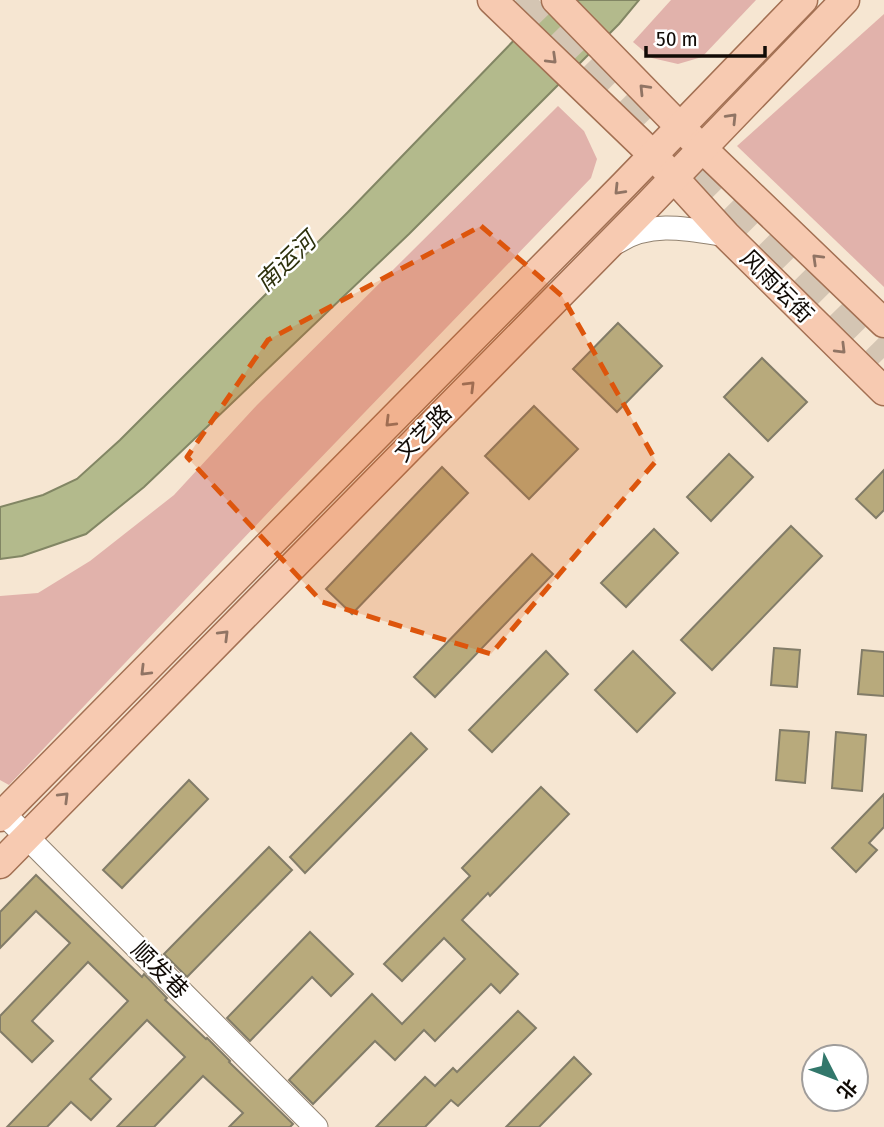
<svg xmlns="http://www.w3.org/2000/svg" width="884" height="1127" font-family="'Fira Sans Condensed','Noto Sans SC',sans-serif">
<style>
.green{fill:#e1b2ab}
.water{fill:#b3ba8c;stroke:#828664;stroke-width:2}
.building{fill:#b8aa7c;stroke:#827c68;stroke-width:2}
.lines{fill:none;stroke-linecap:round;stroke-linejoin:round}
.highway-tunnel{stroke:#d4c5b3;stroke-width:33;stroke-dasharray:33 17;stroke-linecap:butt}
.minor-casing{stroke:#928371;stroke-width:25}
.major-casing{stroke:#a37053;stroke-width:31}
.minor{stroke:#fff;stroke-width:23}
.major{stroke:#f7cab1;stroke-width:28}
.oneway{stroke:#907464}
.marked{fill:#dd550c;fill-opacity:0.2;stroke:#dd550c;stroke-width:5;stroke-dasharray:14 9;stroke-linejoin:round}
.labels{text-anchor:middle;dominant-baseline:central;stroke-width:5;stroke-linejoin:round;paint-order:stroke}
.street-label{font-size:23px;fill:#110b06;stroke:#fff}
.water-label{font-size:24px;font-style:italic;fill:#2d310c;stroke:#fff}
</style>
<rect width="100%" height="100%" fill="#f6e6d2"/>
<g class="green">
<polygon points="671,0 756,0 702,57 678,64 652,58 633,42"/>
<polygon points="884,14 884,287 737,146"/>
<polygon points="558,106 584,131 597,159 591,178 281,499 9,785 0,780 0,596 38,593 90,561 174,495 257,405"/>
</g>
<polygon class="water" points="553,0 639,0 619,24 409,234 144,487 86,534 22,556 0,559 0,507 43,495 77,479 120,440 348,212"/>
<g class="building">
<polygon points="618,323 662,366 617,412 573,369"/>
<polygon points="762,358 807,402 768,441 724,397"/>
<polygon points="534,406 578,449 529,499 485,456"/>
<polygon points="729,454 753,477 711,521 687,497"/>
<polygon points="442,467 468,493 352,614 326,589"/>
<polygon points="884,470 884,510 876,518 856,499"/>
<polygon points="791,526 822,556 712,670 681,640"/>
<polygon points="654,529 678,553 626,607 601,583"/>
<polygon points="532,554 553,574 435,697 414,677"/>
<polygon points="774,648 800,650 797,687 771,685"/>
<polygon points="862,650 884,652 884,696 858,694"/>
<polygon points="546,651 568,674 492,752 469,730"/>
<polygon points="633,651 675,693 637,732 595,690"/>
<polygon points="780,730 809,732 805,783 776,780"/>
<polygon points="836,732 866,735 862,791 832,788"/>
<polygon points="411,733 427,749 305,873 290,857"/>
<polygon points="189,780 208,799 122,888 103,870"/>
<polygon points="541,787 569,814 490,896 488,893 462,920 518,974 500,993 491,984 435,1041 424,1030 395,1060 375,1041 313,1104 289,1080 372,994 402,1024 465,959 444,938 402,981 384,964 470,876 462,868"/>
<polygon points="884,794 884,827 869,843 877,850 856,872 832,848"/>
<polygon points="269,847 292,870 187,977 164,954"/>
<polygon points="36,875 142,977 144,974 167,998 165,1000 206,1039 207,1038 230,1061 229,1062 293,1124 290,1127 229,1127 243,1113 203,1076 154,1127 117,1127 185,1057 147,1020 90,1079 111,1099 91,1120 71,1102 47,1127 7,1127 128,1001 88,962 32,1021 53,1041 32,1062 0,1031 0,1016 70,943 36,911 0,948 0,912"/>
<polygon points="310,932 353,974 331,996 312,977 250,1041 227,1018"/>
<polygon points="518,1011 536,1028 458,1106 451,1100 425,1127 376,1127 425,1077 435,1086 453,1068 457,1072"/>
<polygon points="574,1057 591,1074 539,1127 506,1127"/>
</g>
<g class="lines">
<g class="highway-tunnel">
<polyline points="516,0 599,86"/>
<polyline points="590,61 884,358"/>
</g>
<g class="minor-casing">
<g id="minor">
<path d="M617,242C650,220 689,229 726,235"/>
<polyline points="0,810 316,1127"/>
</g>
</g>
<g class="major-casing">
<g id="major">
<polyline points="492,0 653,155 726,235 884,391"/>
<polyline points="556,0 680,127 884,323"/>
<polyline points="0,817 624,185 803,0"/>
<polyline points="0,864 646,207 845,0"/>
</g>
</g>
<use href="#minor" class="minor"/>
<use href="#major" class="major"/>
</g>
<defs><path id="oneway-chevron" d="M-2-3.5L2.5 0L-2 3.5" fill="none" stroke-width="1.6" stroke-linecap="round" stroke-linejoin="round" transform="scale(1.75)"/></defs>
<g class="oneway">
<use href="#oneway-chevron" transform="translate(552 59) rotate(44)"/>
<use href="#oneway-chevron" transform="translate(644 89) rotate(-134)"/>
<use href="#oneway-chevron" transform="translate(732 118) rotate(-46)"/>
<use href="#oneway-chevron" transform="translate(619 190) rotate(134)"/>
<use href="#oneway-chevron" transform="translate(817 259) rotate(-136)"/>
<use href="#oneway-chevron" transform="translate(841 349) rotate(45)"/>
<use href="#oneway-chevron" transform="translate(470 386) rotate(-45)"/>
<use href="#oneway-chevron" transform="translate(390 422) rotate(135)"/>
<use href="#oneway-chevron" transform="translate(224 635) rotate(-45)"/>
<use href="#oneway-chevron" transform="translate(145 671) rotate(135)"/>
<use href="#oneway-chevron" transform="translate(64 797) rotate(-45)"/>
</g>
<path class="marked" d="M481,226L562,296L656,461L491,654L322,602L187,457L268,340Z"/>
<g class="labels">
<g class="street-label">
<text transform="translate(777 286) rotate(45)">风雨坛街</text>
<text transform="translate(423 433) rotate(-45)">文艺路</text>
<text transform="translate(160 970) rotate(45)">顺发巷</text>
</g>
<g class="water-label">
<text transform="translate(286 262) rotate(-44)">南运河</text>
</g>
</g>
<g transform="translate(835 1078) rotate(132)"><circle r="33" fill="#ffffff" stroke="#a09d9b" stroke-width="2"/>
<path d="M0-5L12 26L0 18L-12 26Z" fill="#32776b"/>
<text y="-10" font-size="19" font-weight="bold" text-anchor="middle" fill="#110b06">北</text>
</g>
<path d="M646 46v10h119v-10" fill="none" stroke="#110b06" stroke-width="3.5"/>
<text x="656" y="46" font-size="21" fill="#110b06" stroke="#ffffff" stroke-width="5" paint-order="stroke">50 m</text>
</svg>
